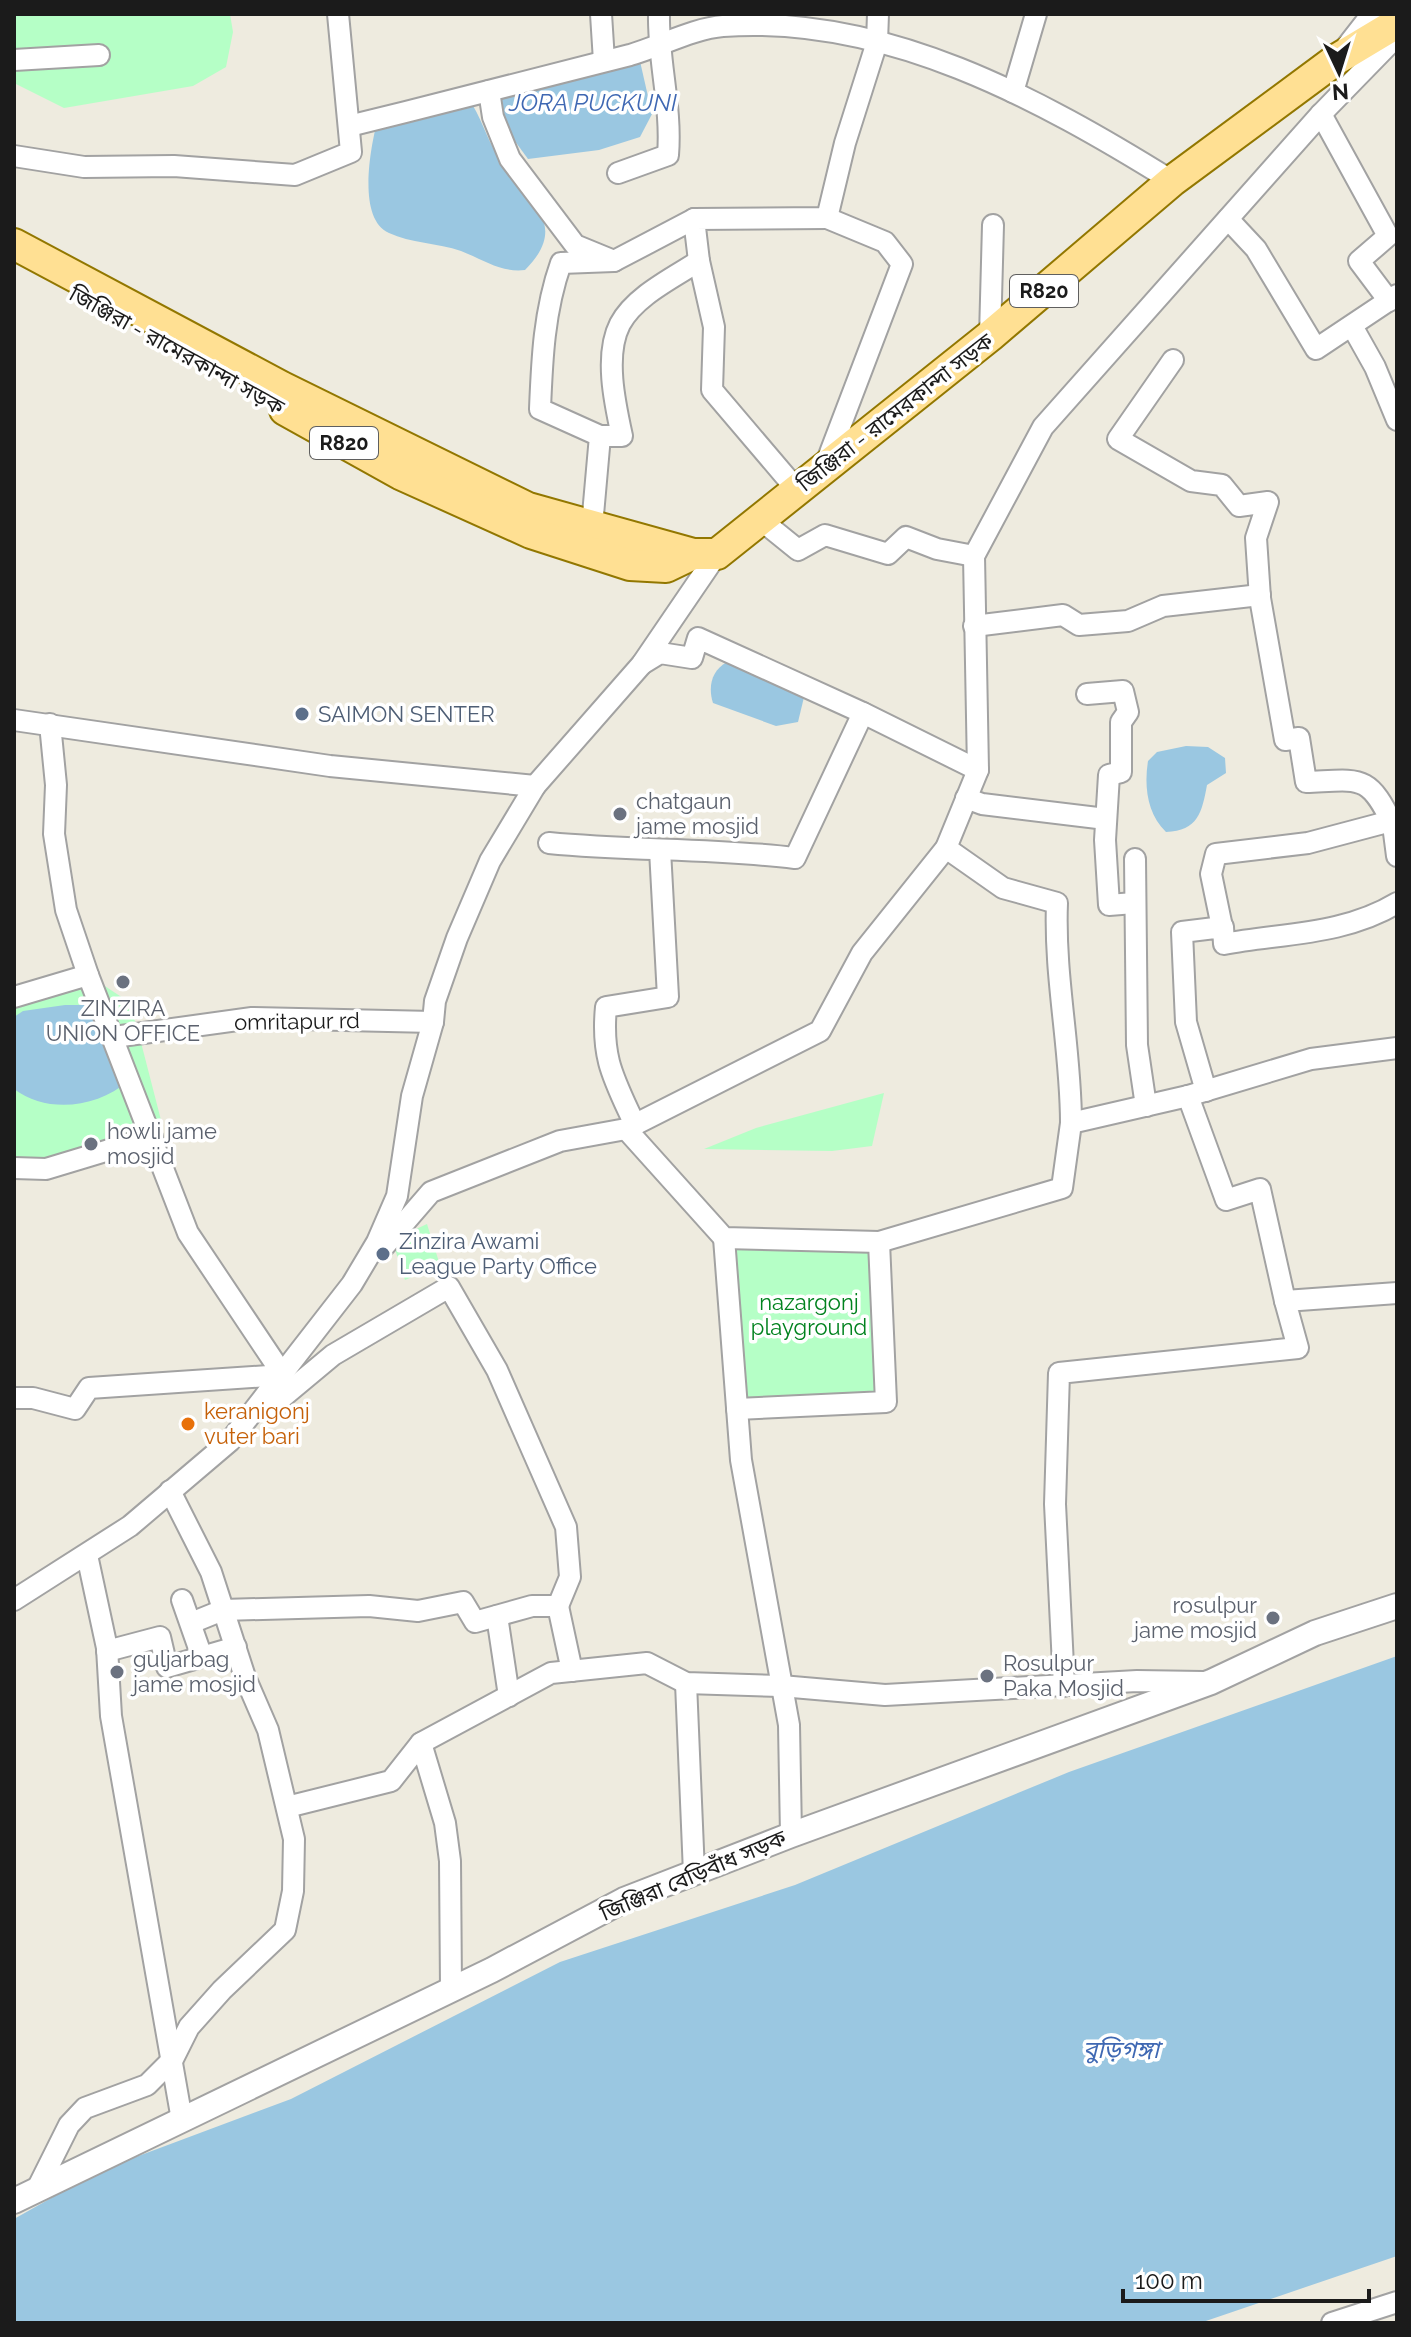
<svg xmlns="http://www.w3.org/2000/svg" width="1411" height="2337" font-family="Raleway,'Noto Sans Bengali',sans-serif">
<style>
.park{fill:#b5ffc6}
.water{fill:#9ac7e1}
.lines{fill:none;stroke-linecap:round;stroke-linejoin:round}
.minor-casing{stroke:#a2a2a2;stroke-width:24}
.tertiary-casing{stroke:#a2a2a2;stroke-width:28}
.primary-casing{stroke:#927700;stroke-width:34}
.minor{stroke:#fff;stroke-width:20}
.tertiary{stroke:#fff;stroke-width:24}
.primary{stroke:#ffe093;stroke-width:30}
.service-dot{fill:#5c6f8a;stroke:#fff;stroke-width:3}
.worship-dot{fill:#6b7280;stroke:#fff;stroke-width:3}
.food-dot{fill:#e8710a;stroke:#fff;stroke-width:3}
.labels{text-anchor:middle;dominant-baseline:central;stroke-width:7;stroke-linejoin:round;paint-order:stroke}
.shield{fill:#fff;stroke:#5f5f5f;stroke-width:2}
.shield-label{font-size:20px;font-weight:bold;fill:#1b1b1b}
.street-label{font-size:22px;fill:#1b1b1b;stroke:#fff}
.service-label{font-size:22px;fill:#4e5e75;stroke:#fff;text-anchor:start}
.worship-label{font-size:22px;fill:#5b616d;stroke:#fff;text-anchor:start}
.park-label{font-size:22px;fill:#00821e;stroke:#fff}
.food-label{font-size:22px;fill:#c56008;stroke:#fff;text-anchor:start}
.water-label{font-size:24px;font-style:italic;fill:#3f68b3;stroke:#fff}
</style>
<rect width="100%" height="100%" fill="#eeebdf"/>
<g class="park">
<polygon points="14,14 230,14 233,32 226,67 193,86 64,108 14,83"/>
<path d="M88,975L123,998L136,1023L162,1124C128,1167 64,1158 14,1161V997Z"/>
<polygon points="884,1093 872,1146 832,1151 704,1149 756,1128"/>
<polygon points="427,1224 440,1265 405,1280 392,1240"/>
<polygon points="724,1238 879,1242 886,1402 737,1409"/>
</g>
<g class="water">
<polygon points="637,48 652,114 640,137 599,150 528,159 506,129 493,99 528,71 587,56"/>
<path d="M468,98C481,116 486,137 497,155C522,197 574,221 525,270C501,273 482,259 461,251C438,243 410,243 389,233C356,218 371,145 378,118Z"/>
<path d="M727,662L805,693L798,722L776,726L713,703C708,687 711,671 727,662Z"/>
<path d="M1186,746L1208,747L1225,758L1226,773L1207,785C1202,812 1198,831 1166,832C1147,814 1144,786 1148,761L1157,752Z"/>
<path d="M65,1005H86L97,1018L128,1081C97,1108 47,1114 14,1089V1017L23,1011Z"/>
<polygon points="1397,1656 1397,2256 1200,2323 14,2323 14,2219 101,2170 291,2099 560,1962 795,1885 1069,1772"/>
</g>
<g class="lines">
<g class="minor-casing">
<g id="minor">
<polyline points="601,14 604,61"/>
<polyline points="1397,36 1321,114 1043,427 974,556 978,770 946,848 862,953 820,1031 626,1129 724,1238 879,1242 1062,1188 1071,1123 1188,1096 1311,1059 1397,1048"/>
<polyline points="1347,46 1372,14"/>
<polyline points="14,60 99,55"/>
<polyline points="489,91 493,117 510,159 575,245 614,261 694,219"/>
<polyline points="1013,92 1036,14"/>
<polyline points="1321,114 1388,236 1359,261 1389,301"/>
<path d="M349,126C443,103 537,79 630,55C658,47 695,28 723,26C885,14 1040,99 1172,181"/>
<polyline points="14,156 84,167 174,166 295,175 351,152 338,14"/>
<path d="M618,173L668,155C672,107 658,62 659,14"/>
<polyline points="1228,219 1256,249 1316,349 1397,295"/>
<polyline points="1352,326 1375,367 1397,420"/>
<polyline points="990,336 993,225"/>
<path d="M1173,360L1118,439L1191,481L1222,485L1239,506L1268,502L1256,538L1260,598L1285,740L1299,738L1306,782C1361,780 1368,773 1393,825"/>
<path d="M600,436H622C615,404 604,355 620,324C635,296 673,278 699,261"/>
<polyline points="825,466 902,264 885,242 827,218"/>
<polyline points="797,490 712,390 714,327 699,261 694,219 827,218 845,143 877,42 878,14"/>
<polyline points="761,520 798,550 825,535 888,554 906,537 937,549 974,556"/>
<path d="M592,526L600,436L540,409C542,359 544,311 561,263L614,261"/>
<polyline points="974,626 1063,615 1079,625 1128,621 1163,606 1260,595"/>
<polyline points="642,664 660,653 692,658 698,638 863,713 978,770"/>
<polyline points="1087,694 1123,691 1128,712 1121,722 1121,772 1109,775 1105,840 1109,905 1134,903"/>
<polyline points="14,720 330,766 535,786"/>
<polyline points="50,724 56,785 54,834 66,910 88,975"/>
<polyline points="966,798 982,804 1106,819"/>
<polyline points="1397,823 1393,825 1397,856"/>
<path d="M549,843C631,851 714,848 795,858L863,713"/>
<path d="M946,848L1003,888L1057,903C1054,977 1071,1049 1071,1123"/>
<polyline points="1135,859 1137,1045 1146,1106"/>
<polyline points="1222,927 1211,874 1216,854 1308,843 1391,821"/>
<polyline points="14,997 88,975 188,1233 283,1375 89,1388 75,1409 33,1398 14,1398"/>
<polyline points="114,1037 252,1018 433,1022"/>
<path d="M1206,1091L1186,1022L1182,932L1223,927L1224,944C1283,933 1344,935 1397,903"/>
<polyline points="1188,1096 1226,1200 1260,1189 1285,1301"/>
<path d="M635,1125C614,1079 601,1059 606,1007L668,997L660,850"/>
<polyline points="14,1168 46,1169 152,1137"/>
<polyline points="724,1238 741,1460 789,1725 791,1835"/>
<polyline points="380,1251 431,1192 560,1141 626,1129"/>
<polyline points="737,1409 886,1402 879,1242"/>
<polyline points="87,1555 107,1648 111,1716 182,2120"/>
<polyline points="14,1600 130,1526 230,1441 352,1284 377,1242 397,1196 412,1096 433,1022 435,1001 457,938 490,861 535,786 642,664 717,554"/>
<polyline points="182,1600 202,1657"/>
<polyline points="558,1606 572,1671"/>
<polyline points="497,1616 509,1696"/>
<polyline points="191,1623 223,1610 369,1606 418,1611 463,1602 475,1622 532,1606 558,1606 570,1577 566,1527 497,1370 449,1287 333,1355 267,1410"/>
<polyline points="107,1651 160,1637 167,1667 236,1647"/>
<polyline points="686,1683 694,1873"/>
<polyline points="1064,1686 1055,1504 1059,1373 1298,1348 1285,1301 1397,1293"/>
<polyline points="421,1743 445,1823 450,1861 451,1989"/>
<polyline points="287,1807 391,1781 421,1743 551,1673 647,1663 686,1683 781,1686 885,1695 1137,1681 1203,1682"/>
<polyline points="37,2189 69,2125 85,2108 147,2085 173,2059 189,2027 222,1990 285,1930 293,1891 294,1839 268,1730 245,1677 211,1572 170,1491"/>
<polyline points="1332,2323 1397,2302"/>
</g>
</g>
<g class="tertiary-casing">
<polyline id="tertiary" points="14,2201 492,1970 624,1900 791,1835 1211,1682 1315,1633 1397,1606"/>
</g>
<g class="primary-casing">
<g id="primary">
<polyline points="14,244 282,387 528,508 693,554 717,554 990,336 1172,181 1337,59 1397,23"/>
<polyline points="285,410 400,474 531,533 630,565 666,567 693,554"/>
</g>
</g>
<use href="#minor" class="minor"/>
<use href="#tertiary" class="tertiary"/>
<use href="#primary" class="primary"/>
</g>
<g class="service-dot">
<circle cx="302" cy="714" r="8"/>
<circle cx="383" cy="1254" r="8"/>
</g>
<g class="worship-dot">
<circle cx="620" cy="814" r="8"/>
<circle cx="123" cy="982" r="8"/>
<circle cx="91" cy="1144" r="8"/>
<circle cx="1273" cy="1618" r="8"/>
<circle cx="117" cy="1672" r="8"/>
<circle cx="987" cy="1676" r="8"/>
</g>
<circle class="food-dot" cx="188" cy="1424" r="8"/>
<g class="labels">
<g class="shield">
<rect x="1010" y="275" width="68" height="32" rx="6"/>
<rect x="310" y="427" width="68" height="32" rx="6"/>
</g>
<g class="shield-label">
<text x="1044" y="291">R820</text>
<text x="344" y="443">R820</text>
</g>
<g class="street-label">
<text transform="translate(177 350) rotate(29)">জিঞ্জিরা - রামেরকান্দা সড়ক</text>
<text transform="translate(895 412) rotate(-38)">জিঞ্জিরা - রামেরকান্দা সড়ক</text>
<text transform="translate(297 1021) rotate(-1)">omritapur rd</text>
<text transform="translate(693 1875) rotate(-23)">জিঞ্জিরা বেড়িবাঁধ সড়ক</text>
</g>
<g class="service-label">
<text x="318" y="714">SAIMON SENTER</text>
<text x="399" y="1241">Zinzira Awami<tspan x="399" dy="25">League Party Office</tspan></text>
</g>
<g class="worship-label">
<text x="636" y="801">chatgaun<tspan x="636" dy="25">jame mosjid</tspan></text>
<text x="123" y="1008" text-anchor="middle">ZINZIRA<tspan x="123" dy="25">UNION OFFICE</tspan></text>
<text x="107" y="1131">howli jame<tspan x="107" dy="25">mosjid</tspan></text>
<text x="1257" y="1605" text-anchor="end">rosulpur<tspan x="1257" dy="25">jame mosjid</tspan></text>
<text x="133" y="1659">guljarbag<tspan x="133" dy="25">jame mosjid</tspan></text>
<text x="1003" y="1663">Rosulpur<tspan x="1003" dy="25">Paka Mosjid</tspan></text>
</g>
<g class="park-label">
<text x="809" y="1302">nazargonj<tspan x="809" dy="25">playground</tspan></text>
</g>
<g class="food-label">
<text x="204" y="1411">keranigonj<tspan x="204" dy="25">vuter bari</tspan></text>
</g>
<g class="water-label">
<text x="593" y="102">JORA PUCKUNI</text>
<text x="1121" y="2049">বুড়িগঙ্গা</text>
</g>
</g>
<rect width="1411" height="2337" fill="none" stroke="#1b1b1b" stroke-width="32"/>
<g transform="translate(1339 72) rotate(176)" stroke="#ffffff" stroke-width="6" paint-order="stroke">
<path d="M0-6L14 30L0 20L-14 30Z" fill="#1b1b1b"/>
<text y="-12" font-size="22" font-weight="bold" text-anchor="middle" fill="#1b1b1b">N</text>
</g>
<path d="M1123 2289v12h246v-12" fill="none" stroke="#1b1b1b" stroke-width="4"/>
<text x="1135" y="2289" font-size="24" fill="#1b1b1b" stroke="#ffffff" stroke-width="6" paint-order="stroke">100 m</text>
</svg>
